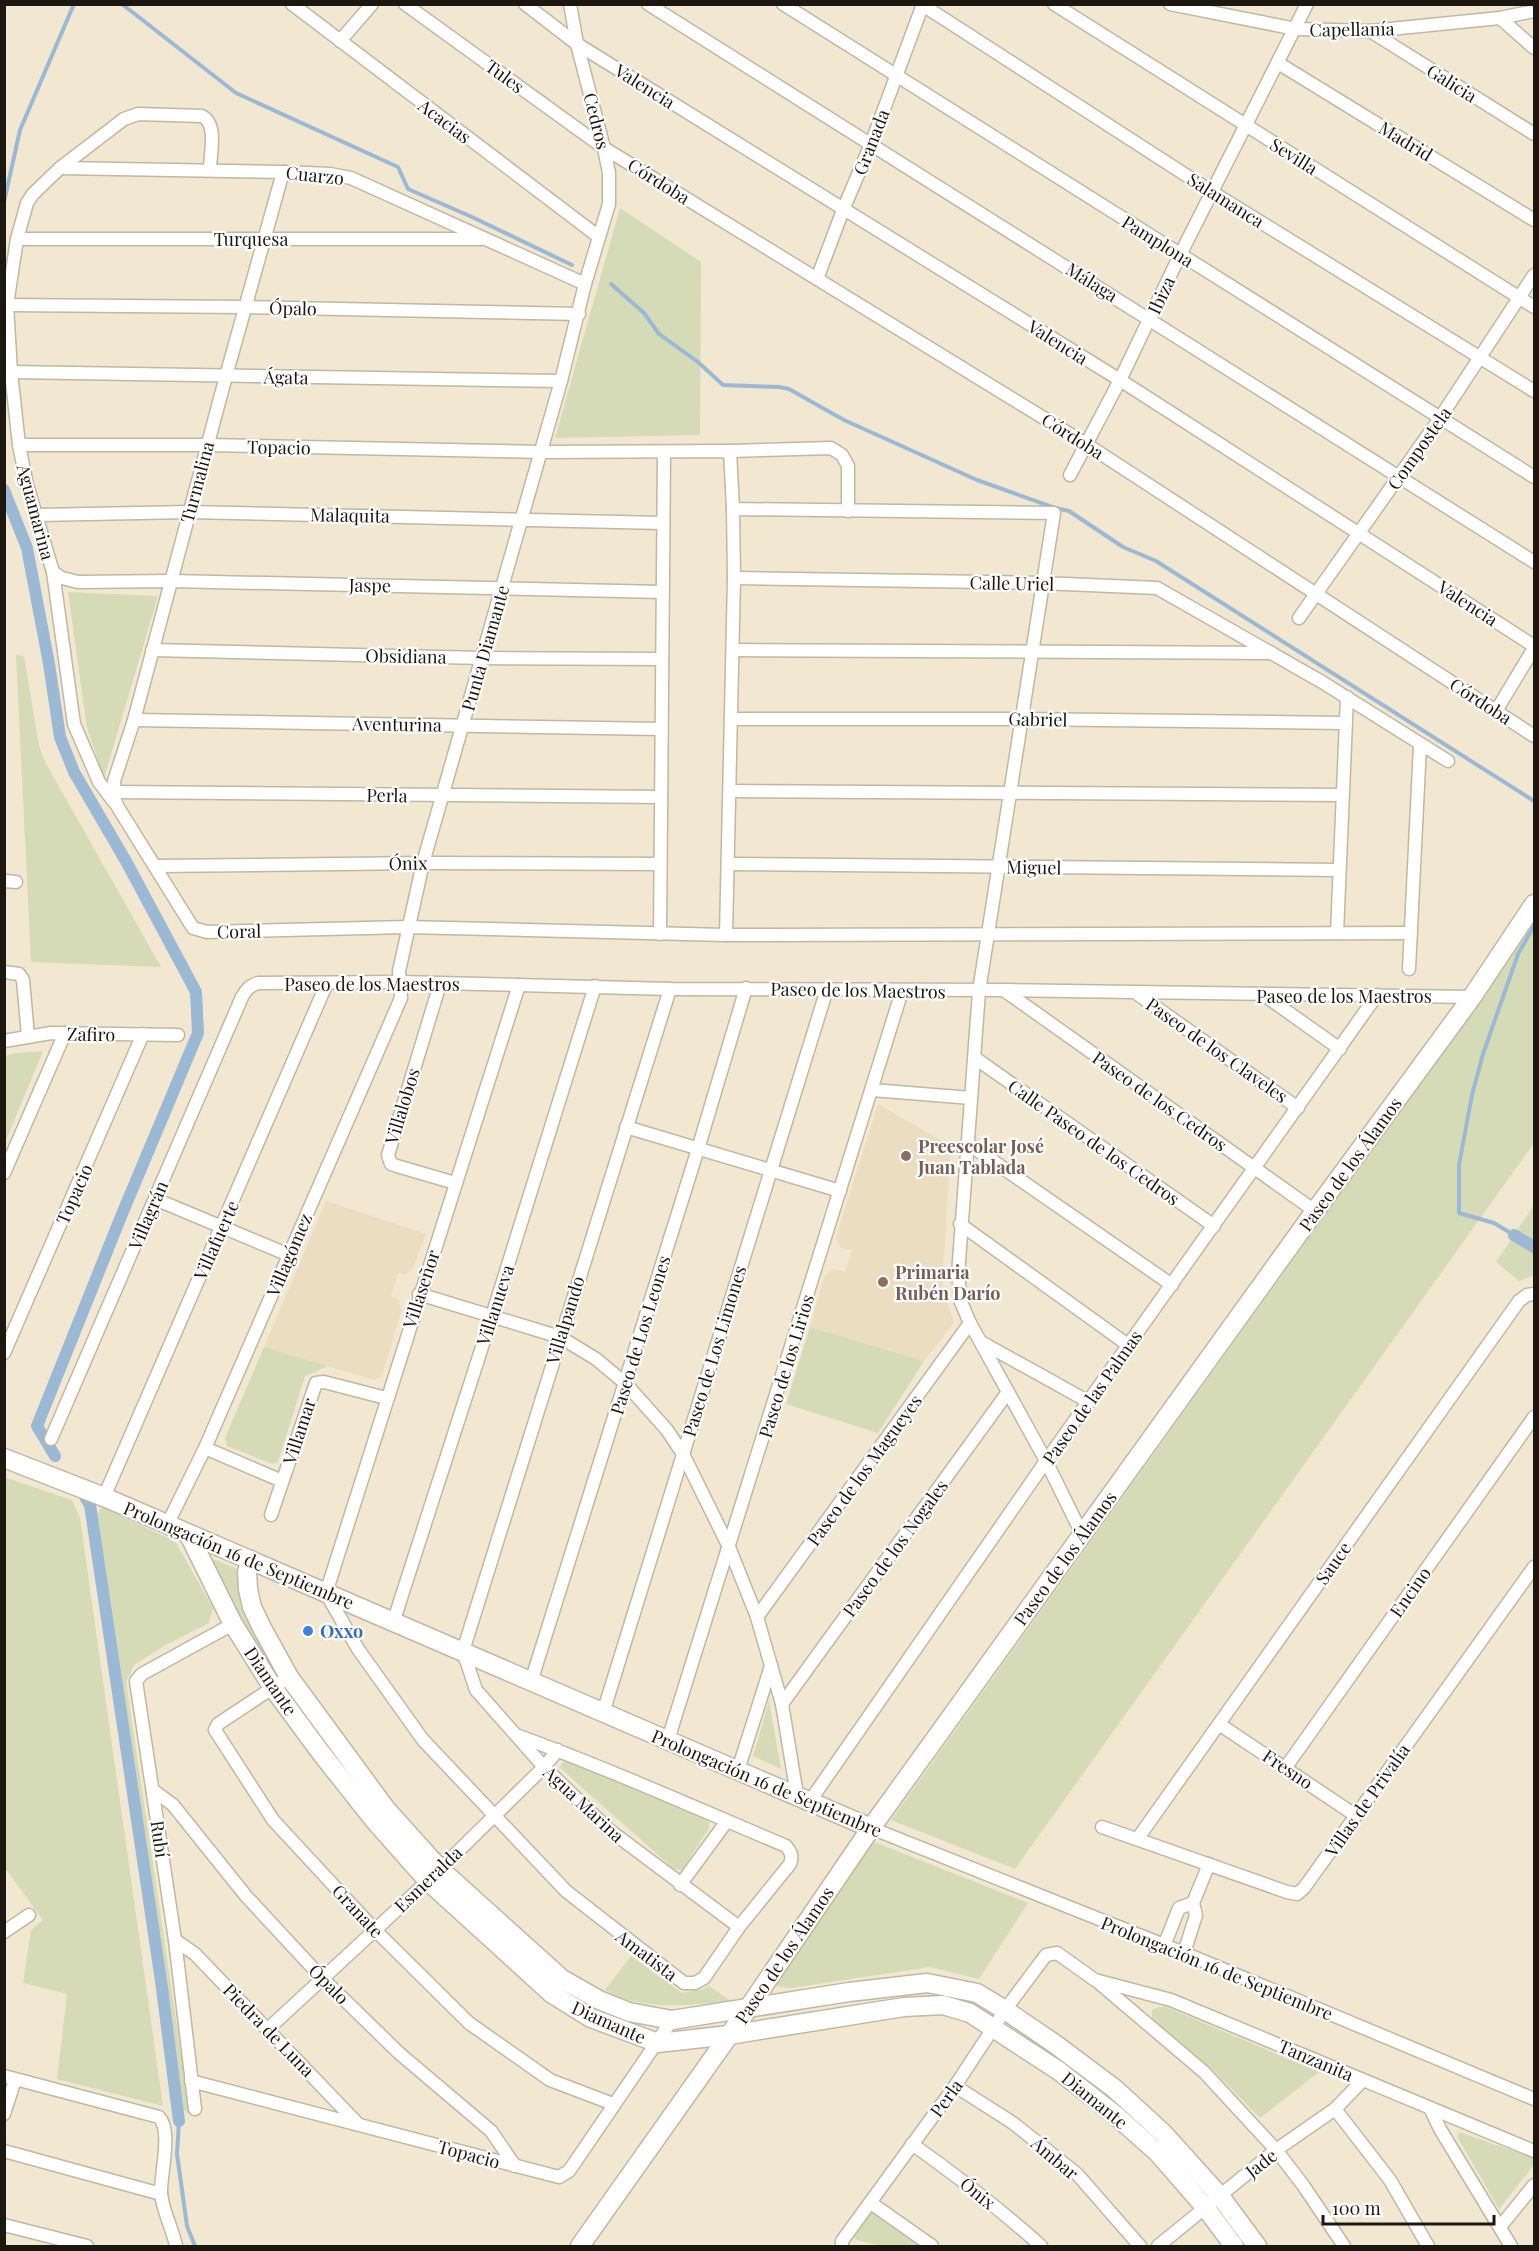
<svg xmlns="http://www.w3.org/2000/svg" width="1539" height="2251" font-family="'Playfair Display',serif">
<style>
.built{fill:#ebddc0}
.green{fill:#d5dbb6}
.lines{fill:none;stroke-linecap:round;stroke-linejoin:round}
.stream{stroke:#9bb8d5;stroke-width:4}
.canal{stroke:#9bb8d5;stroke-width:12}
.street-casing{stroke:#c1b7a2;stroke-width:15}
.secondary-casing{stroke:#c1b7a2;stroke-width:21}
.street{stroke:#fff;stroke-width:12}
.secondary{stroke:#fff;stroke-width:18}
.education-dot{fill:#8d6e63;stroke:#fff;stroke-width:2}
.shop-dot{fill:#3f7fe0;stroke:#fff;stroke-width:2}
.labels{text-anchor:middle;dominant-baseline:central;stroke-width:4.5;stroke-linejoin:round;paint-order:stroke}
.street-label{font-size:18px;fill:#1c1810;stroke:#fff}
.education-label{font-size:18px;font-weight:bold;fill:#785e54;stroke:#fff;text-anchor:start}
.shop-label{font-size:18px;font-weight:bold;fill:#366cbe;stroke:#fff;text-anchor:start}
</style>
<rect width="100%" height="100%" fill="#f2e8d1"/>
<g class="built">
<polygon points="878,1104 951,1146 942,1287 954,1323 924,1361 810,1327 824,1277 833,1269 845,1272 852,1250 840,1248 836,1237"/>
<polygon points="326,1201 426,1234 413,1268 405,1275 398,1273 391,1296 398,1299 402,1310 382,1376 374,1380 264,1347"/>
</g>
<g class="green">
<polygon points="620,208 701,262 700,435 555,438"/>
<polygon points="68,592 158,596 104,778 87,728"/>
<polygon points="16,655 24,656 39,746 45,762 161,967 31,962"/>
<polygon points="1534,924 1534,1143 1015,1869 891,1820"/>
<polygon points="43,1051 5,1143 5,1056 15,1053"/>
<polygon points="1534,1205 1534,1278 1532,1276 1519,1281 1496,1262"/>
<polygon points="810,1327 924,1361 878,1433 786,1404"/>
<polygon points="264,1347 328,1366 305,1376 278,1462 272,1464 227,1446 225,1438"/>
<polygon points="4,1477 72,1500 80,1518 163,2106 57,2079 67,1994 23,1983 31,1930 43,1920 5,1868"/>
<polygon points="101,1507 175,1541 213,1608 209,1623 164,1646 134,1665 126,1682 190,2114 183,2110 97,1515"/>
<polygon points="213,1559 238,1569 238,1589 242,1611 275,1673 271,1674 209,1566"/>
<polygon points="769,1701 781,1769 753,1756"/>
<polygon points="566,1759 709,1820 709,1828 682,1870 674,1869 559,1767"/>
<polygon points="872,1841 1028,1903 979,1979 930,1967 791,1988 774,1986"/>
<path d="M631,1956L682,1993L703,1989L709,1986L731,2001C688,2005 644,2012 605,1990Z"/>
<polygon points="1158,2007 1166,2007 1319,2072 1260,2118 1211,2068 1152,2019 1152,2010"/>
<polygon points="1459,2132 1533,2158 1534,2165 1499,2209 1458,2138"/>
<polygon points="869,2209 875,2210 928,2246 882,2246 856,2240 853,2233"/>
</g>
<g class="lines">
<g class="stream">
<polyline points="122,4 236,93 398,167 408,189 472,217 572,265"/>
<polyline points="4,202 20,130 74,4"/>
<polyline points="611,284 644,313 659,334 698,362 723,385 779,387 789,389 844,420 977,480 1055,508 1069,511 1123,547 1156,561 1534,801"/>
<polyline points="1514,1235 1494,1223 1459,1213 1459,1165 1472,1095 1483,1054 1518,954 1534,926"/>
<polyline points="179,2121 177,2154 187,2226 195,2246"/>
</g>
<g class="canal">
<polyline points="4,490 27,548 49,664 60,737 74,772 127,863 196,992 198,1033 122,1214 37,1426 55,1456"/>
<polyline points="1514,1235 1534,1247"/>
<polyline points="84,1495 90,1505 161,1981 179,2121"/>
</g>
<g class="street-casing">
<g id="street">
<polyline points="292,4 599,237"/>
<polyline points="405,4 604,148 1086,444 1534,736"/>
<polyline points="525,4 577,44 1120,380 1534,646"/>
<polyline points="648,4 1534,562"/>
<polyline points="783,4 1534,477"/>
<polyline points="921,4 1212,192 1534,391"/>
<polyline points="1054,4 1534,307"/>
<polyline points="1170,4 1296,29 1370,31 1500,18 1534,11"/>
<polyline points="1500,18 1534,48"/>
<polyline points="1370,31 1534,134"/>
<polyline points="340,41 372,4"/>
<polyline points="1278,63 1534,220"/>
<polyline points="60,168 283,172 330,174 351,178 585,284"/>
<path d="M210,169C210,154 218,124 202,116L138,114L124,119L60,168L33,194L27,203L17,239L7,305L11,372L19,445L27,485L53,572L62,578L78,582L172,581L662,592"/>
<polyline points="283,172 226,376 134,720 114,781 115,801 119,809 193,928 207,932 407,927 726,935 1411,933"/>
<polyline points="17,239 481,239"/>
<polyline points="817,279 843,210 871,144 923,4"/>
<polyline points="7,305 246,307 579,314"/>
<polyline points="11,372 561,381"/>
<polyline points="19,445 208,445 540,452 730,451 733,509 1054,513 979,991 958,1275 961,1302 970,1323 1046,1461 1082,1534"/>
<polyline points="730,451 831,448 842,455 848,466 848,511"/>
<polyline points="1070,475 1120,380 1180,255 1307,4"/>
<polyline points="37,515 189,512 662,523"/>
<polyline points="53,572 74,724 99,782 115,803"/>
<polyline points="734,578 1042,583 1157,588 1322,682 1448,761"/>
<polyline points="1299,618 1440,418 1534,275"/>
<polyline points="152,650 482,658 661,659"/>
<polyline points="733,650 1272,653"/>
<polyline points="1496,711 1534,648"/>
<polyline points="731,719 1021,719 1345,723"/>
<polyline points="134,720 660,729"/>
<polyline points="730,791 1342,795"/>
<polyline points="114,792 661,797"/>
<polyline points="728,864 1339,870"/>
<polyline points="156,866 423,863 660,864"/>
<polyline points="4,881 16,882"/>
<polyline points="1337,933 1347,697"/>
<polyline points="660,934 664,453"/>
<polyline points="726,935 734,578 733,509"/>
<polyline points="1409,969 1420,745"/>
<polyline points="4,972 19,974 23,980 28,1036"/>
<polyline points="440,984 388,1155 391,1164 397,1166 455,1183"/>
<polyline points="670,989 463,1651 476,1690 544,1767 608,1829 739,1927"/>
<polyline points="1005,991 1315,1211"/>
<polyline points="1136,993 1298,1108"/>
<polyline points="1264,995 1340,1049"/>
<polyline points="4,1041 51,1033 178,1035"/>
<polyline points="975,1058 1214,1226"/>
<polyline points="872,1090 971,1098"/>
<polyline points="626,1127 840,1191"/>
<polyline points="967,1143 1172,1285"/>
<polyline points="4,1173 65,1033"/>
<polyline points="155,1199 289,1255"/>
<polyline points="960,1224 1128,1345"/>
<polyline points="419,1294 560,1337 596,1359 626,1384 667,1430 683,1454 729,1547 757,1617 782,1704 797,1795"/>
<polyline points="981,1342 1089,1402"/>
<polyline points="4,1353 143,1034"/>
<path d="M51,1439L242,997C246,990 249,986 258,983L400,982L670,989L1005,990L1472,997"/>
<polyline points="205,1448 282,1481"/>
<polyline points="104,1497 327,983"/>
<polyline points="271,1515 316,1383 324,1382 386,1398"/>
<polyline points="167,1525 205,1448 401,998 399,971 423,863 561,381 585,284 609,204 609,173 604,148 577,44 570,4"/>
<polyline points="757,1617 970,1323"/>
<polyline points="393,1623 492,1316 595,986"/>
<polyline points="289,1677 218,1724 215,1730 273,1820 374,1929 469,2023 550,2080 613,2104"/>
<polyline points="531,1682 698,1149 746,988"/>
<polyline points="782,1704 1008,1392"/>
<polyline points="603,1713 827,989"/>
<polyline points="1219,1724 1355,1815"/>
<path d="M516,1735C607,1768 696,1808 786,1846C791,1852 793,1856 790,1864L739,1927L704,1978L695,1983H684L566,1891L423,1740L358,1649L326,1593L519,985"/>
<polyline points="668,1740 902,991"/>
<polyline points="1286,1767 1534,1417"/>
<polyline points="738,1770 771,1666"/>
<polyline points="153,1790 173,1805 246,1896 322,1978 399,2053 491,2131 515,2166"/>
<polyline points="810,1801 1046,1461 1377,995"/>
<polyline points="1102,1827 1287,1892 1297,1894 1304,1888 1534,1567"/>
<polyline points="871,1828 1184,1953 1534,2099"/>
<polyline points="1138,1838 1519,1301 1527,1295 1534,1294"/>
<polyline points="680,1885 727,1821"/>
<polyline points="4,1932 29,1915"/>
<polyline points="175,1940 195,1954 358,2124"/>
<polyline points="1164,1946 1179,1908 1193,1903"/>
<polyline points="1184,1953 1196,1915 1193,1903 1209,1864"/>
<polyline points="1098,1982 1204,2072 1276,2150 1303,2185 1344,2246"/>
<polyline points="268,2029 428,1881 544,1767 558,1750"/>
<path d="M4,2076L159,2117C172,2130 161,2172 161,2191C161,2208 173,2229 176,2246"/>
<polyline points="191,2081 559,2177 569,2171 672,2020"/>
<polyline points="955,2086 1013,2123 1077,2174 1140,2246"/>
<polyline points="1430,2108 1440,2129 1511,2246"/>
<polyline points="195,2109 175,1940 136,1681 142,1674 233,1624"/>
<polyline points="1335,2109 1390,2180 1428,2246"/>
<polyline points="4,2114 15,2080"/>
<path d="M912,2144C957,2176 1000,2209 1041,2246"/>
<polyline points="4,2151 161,2194"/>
<polyline points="871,2203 932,2246"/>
<polyline points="4,2225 87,2246"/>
<polyline points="1500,2227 1534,2185"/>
<polyline points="842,2246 842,2241 955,2086 1005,2010 1046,1955 1057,1953 1095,1980 1171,2000 1534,2151"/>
<polyline points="1158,2246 1276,2150 1335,2109 1363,2080"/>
</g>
</g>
<g class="secondary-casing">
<g id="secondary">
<polyline points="4,1458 104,1497 871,1828"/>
<polyline points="189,1535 233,1624 273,1688 321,1753 374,1820 428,1881 551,1993 591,2018 658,2043 729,2035 904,2007 943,2005 970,2013 1059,2071 1113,2113 1158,2153 1205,2207 1234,2246"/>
<polyline points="251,1560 247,1572 248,1589 252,1607 262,1628 289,1677 386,1809 440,1869 562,1979 599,2000 629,2012 672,2020 849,1992 927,1983 977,1993 1005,2010 1055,2044 1115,2089 1163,2133 1220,2196 1257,2246"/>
<polyline points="580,2246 747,2010 871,1828 1315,1211 1472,997 1534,904"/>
</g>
</g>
<use href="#street" class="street"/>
<use href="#secondary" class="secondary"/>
</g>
<g class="education-dot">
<circle cx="906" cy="1156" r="6"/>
<circle cx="883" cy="1282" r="6"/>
</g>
<circle class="shop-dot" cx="308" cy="1631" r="6"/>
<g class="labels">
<g class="street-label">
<text transform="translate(1352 29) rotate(-1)">Capellanía</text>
<text transform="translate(505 76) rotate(36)">Tules</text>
<text transform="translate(1452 83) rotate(32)">Galicia</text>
<text transform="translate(645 86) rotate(32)">Valencia</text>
<text transform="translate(445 121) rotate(37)">Acacias</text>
<text transform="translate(597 121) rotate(76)">Cedros</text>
<text transform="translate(1406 141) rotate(31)">Madrid</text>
<text transform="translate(871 142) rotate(-69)">Granada</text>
<text transform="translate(1294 156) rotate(32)">Sevilla</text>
<text transform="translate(315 175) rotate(6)">Cuarzo</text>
<text transform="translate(659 181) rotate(32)">Córdoba</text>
<text transform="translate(1226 200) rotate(32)">Salamanca</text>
<text x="251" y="239">Turquesa</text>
<text transform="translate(1158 241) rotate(32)">Pamplona</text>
<text transform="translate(1092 282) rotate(32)">Málaga</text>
<text transform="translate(1161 295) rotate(-65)">Ibiza</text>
<text transform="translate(293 308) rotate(1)">Ópalo</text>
<text transform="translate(1058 342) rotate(32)">Valencia</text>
<text transform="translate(286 377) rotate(1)">Ágata</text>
<text transform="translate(1073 436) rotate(32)">Córdoba</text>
<text transform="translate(279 447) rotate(1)">Topacio</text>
<text transform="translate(1419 448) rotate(-55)">Compostela</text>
<text transform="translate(197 482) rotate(-75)">Turmalina</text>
<text transform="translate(36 512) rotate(75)">Aguamarina</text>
<text transform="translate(350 515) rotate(1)">Malaquita</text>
<text transform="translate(1012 583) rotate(1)">Calle Uriel</text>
<text transform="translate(370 585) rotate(1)">Jaspe</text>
<text transform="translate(1468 603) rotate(33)">Valencia</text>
<text transform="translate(485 648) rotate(-74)">Punta Diamante</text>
<text transform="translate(406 656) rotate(1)">Obsidiana</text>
<text transform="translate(1481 701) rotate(33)">Córdoba</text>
<text transform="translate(1038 719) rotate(1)">Gabriel</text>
<text transform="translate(397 724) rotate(1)">Aventurina</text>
<text transform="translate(387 795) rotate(1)">Perla</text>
<text transform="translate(408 863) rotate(-1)">Ónix</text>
<text transform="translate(1034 867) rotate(1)">Miguel</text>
<text transform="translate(239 931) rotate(-1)">Coral</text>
<text x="372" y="984">Paseo de los Maestros</text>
<text transform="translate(858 990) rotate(1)">Paseo de los Maestros</text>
<text x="1344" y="996">Paseo de los Maestros</text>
<text transform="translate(91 1034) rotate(1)">Zafiro</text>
<text transform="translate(1217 1050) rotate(35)">Paseo de los Claveles</text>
<text transform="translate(1160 1101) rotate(35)">Paseo de los Cedros</text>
<text transform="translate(402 1106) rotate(-73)">Villalobos</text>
<text transform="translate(1094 1142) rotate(35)">Calle Paseo de los Cedros</text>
<text transform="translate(1350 1164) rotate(-54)">Paseo de los Álamos</text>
<text transform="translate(74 1194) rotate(-66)">Topacio</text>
<text transform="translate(148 1215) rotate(-67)">Villagrán</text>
<text transform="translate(216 1240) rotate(-66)">Villafuerte</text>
<text transform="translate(289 1255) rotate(-67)">Villagómez</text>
<text transform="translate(421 1289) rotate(-72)">Villaseñor</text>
<text transform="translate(495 1305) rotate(-72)">Villanueva</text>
<text transform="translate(565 1320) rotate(-73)">Villalpando</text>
<text transform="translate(640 1335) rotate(-73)">Paseo de Los Leones</text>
<text transform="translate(714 1351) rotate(-73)">Paseo de Los Limones</text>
<text transform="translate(786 1366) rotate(-73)">Paseo de los Lirios</text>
<text transform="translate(1092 1397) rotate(-55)">Paseo de las Palmas</text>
<text transform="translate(299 1431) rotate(-72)">Villamar</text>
<text transform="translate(864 1470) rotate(-54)">Paseo de los Magueyes</text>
<text transform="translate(895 1548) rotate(-54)">Paseo de los Nogales</text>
<text transform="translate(239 1555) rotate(23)">Prolongación 16 de Septiembre</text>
<text transform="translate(1065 1558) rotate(-54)">Paseo de los Álamos</text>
<text transform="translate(1333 1563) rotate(-55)">Sauce</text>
<text transform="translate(1410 1592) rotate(-55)">Encino</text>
<text transform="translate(271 1681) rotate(56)">Diamante</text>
<text transform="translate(1288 1769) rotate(34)">Fresno</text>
<text transform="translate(767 1783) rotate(23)">Prolongación 16 de Septiembre</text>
<text transform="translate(1367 1800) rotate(-55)">Villas de Privalía</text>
<text transform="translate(584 1804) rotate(43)">Agua Marina</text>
<text transform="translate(160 1839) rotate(82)">Rubí</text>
<text transform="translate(428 1879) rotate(-44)">Esmeralda</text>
<text transform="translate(358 1911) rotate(47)">Granate</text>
<text transform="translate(647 1955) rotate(37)">Amatista</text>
<text transform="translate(784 1955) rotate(-56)">Paseo de los Álamos</text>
<text transform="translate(1217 1968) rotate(22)">Prolongación 16 de Septiembre</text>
<text transform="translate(329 1984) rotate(45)">Ópalo</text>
<text transform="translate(609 2022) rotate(24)">Diamante</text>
<text transform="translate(269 2030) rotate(46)">Piedra de Luna</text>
<text transform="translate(1316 2060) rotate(23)">Tanzanita</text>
<text transform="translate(946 2098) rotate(-54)">Perla</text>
<text transform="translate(1095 2100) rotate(39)">Diamante</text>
<text transform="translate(469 2154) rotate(15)">Topacio</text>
<text transform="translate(1055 2158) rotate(40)">Ámbar</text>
<text transform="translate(1261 2163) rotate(-38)">Jade</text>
<text transform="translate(978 2193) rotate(39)">Ónix</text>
</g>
<g class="education-label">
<text x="918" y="1146">Preescolar José<tspan x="918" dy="21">Juan Tablada</tspan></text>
<text x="895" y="1272">Primaria<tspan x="895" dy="21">Rubén Darío</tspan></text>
</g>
<g class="shop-label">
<text x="320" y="1631">Oxxo</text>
</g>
</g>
<rect width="1539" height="2251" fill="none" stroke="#1c1810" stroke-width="12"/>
<path d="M1323 2215v9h171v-9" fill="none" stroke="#1c1810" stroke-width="3"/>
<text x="1332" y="2215" font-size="18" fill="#1c1810" stroke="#ffffff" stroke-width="4.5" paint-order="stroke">100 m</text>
</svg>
